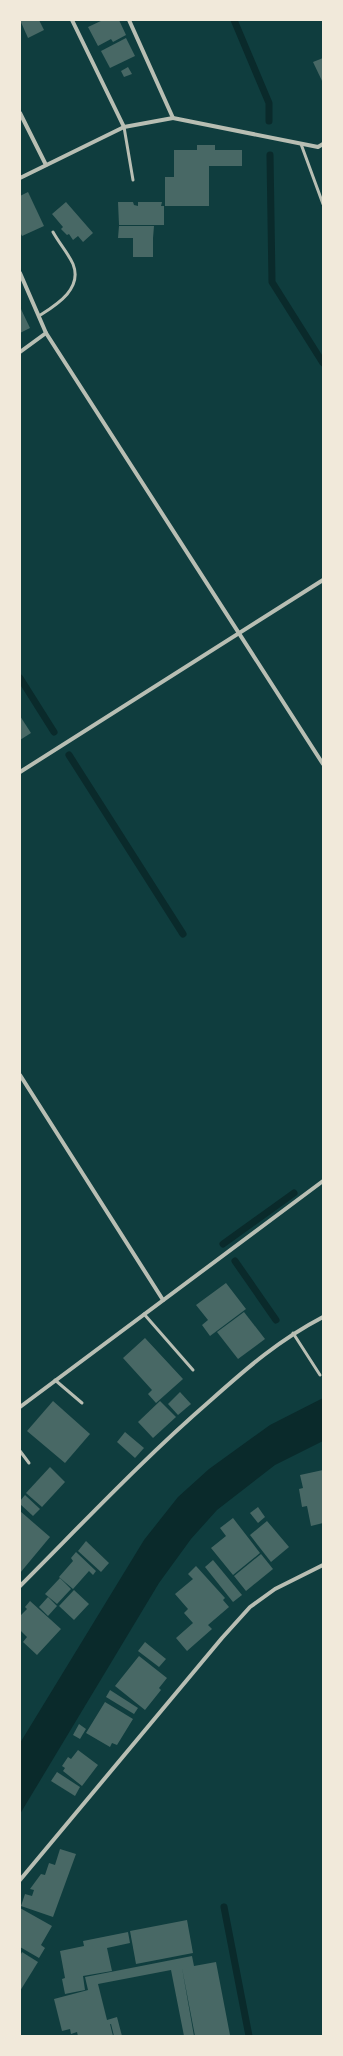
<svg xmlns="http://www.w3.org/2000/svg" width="343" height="2056" font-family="'PT Serif',serif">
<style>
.water{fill:#0a2a2b}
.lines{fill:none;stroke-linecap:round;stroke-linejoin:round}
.stream{stroke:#0a2a2b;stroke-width:7}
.building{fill:#486865}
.service{stroke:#b8beb3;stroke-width:3}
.minor{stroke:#b8beb3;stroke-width:4}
</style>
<rect width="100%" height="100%" fill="#0f3d3e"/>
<polygon class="water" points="323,1398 323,1441 275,1465 217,1510 191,1539 159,1583 20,1814 20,1743 144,1540 178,1497 209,1469 270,1425"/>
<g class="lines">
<g class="stream">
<polyline points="234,20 269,103 269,121"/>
<polyline points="270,155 272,282 323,363"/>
<polyline points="20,678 54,732"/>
<polyline points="69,755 183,934"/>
<polyline points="223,1244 294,1193"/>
<polyline points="235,1261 276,1320"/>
<polyline points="224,1907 249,2036"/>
</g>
</g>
<g class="building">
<polygon points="20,20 39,20 44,30 28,38"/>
<polygon points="103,20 119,20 126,35 113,42 111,39 98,46 88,27"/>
<polygon points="126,38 135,56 110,68 101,51"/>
<polygon points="323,58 323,83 313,62"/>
<polygon points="128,67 132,74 124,77 121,71"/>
<polygon points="197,145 215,145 215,150 242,150 242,166 209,166 209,206 165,206 165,177 174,177 174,150 197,150"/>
<polygon points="28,192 44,226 22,236 20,232 20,196"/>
<polygon points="66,202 93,233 83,242 78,236 73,240 69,234 67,235 61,229 63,227 52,214"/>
<polygon points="118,202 133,202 134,205 138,206 138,202 162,202 161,206 164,206 164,225 119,225"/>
<polygon points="119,226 154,226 153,238 143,238 153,238 153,257 133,257 133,238 118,238"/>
<polygon points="20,307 30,328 20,333"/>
<polygon points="20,716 31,733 20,740"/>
<polygon points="226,1283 246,1309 210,1336 202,1325 208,1320 196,1305"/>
<polygon points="244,1312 265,1339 238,1359 217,1332"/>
<polygon points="145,1338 183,1379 156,1403 148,1394 152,1390 123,1358"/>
<polygon points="180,1392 191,1404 178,1415 168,1404"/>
<polygon points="53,1401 90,1434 65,1463 27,1431"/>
<polygon points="160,1401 176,1417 153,1438 138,1422"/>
<polygon points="125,1432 144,1448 135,1458 117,1442"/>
<polygon points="50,1467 65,1482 42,1507 26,1493"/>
<polygon points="323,1470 323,1523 311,1526 307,1506 302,1507 299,1489 303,1488 300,1475"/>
<polygon points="25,1495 40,1509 33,1516 20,1504 20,1501"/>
<polygon points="258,1507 265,1517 258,1523 250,1513"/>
<polygon points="20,1511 50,1537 20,1573"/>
<polygon points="233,1518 260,1553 233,1575 211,1548 226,1536 220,1528"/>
<polygon points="267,1521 289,1547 271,1562 250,1535"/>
<polygon points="86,1541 109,1563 101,1572 78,1551"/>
<polygon points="76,1552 96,1571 93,1575 89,1571 73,1589 59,1577 73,1561 71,1558"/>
<polygon points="261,1554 273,1569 246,1591 234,1576"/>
<polygon points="213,1560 242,1595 233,1602 205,1567"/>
<polygon points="196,1566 225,1598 223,1600 229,1607 208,1625 212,1629 187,1651 176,1638 193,1623 184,1613 188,1609 175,1594 193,1579 188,1574"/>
<polygon points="60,1578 71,1589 57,1604 45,1594"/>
<polygon points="74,1590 89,1604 74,1620 59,1606"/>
<polygon points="48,1597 57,1606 48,1616 39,1607"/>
<polygon points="30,1601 61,1629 37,1655 23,1642 27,1637 20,1630 20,1616 27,1609 25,1607"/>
<polygon points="145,1642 166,1659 159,1667 138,1651"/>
<polygon points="139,1656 167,1678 159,1688 161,1690 145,1710 115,1686"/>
<polygon points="110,1690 138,1708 134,1714 106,1697"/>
<polygon points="105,1702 133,1719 117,1745 112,1743 110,1747 86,1733"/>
<polygon points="79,1724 86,1729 80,1739 73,1735"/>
<polygon points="78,1750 98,1765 82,1786 63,1771 65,1768 62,1766 68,1757 71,1759"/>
<polygon points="57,1772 80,1787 75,1796 51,1781"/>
<polygon points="60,1849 76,1854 53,1917 21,1906 25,1894 32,1896 34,1890 30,1889 41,1874 45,1875 49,1863 55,1865"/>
<polygon points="20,1908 52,1926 41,1945 45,1948 39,1958 20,1947"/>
<polygon points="187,1920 193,1953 136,1964 130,1931"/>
<polygon points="128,1932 130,1943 107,1948 112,1971 83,1976 85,1990 65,1994 62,1979 65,1978 60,1951 84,1946 83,1941"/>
<polygon points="22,1952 38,1962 20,1991 20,1956"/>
<polygon points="192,1956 194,1966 216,1962 230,2035 195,2036 182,1968 194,2036 184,2036 171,1970 98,1984 107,2020 117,2017 122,2036 114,2036 111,2024 98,2027 110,2024 113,2036 78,2036 77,2032 71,2034 70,2029 62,2031 54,1999 88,1990 85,1977"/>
</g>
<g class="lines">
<g class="service">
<polyline points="124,127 133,180"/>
<polyline points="301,144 323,204"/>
<path d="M39,316C56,305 83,289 73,264C68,253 59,243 53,232"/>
<polyline points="144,1314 193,1370"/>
<polyline points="293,1333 320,1375"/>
<polyline points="55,1380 82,1403"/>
<polyline points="20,1451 29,1463"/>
</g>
<g class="minor">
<polyline points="72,20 124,127"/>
<polyline points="129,20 173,118 318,147 323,144"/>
<polyline points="20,113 46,165"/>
<polyline points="20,178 124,127 173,118"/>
<polyline points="20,273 46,333 323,764"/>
<polyline points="20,352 46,333"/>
<polyline points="20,772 323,580"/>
<polyline points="20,1075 163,1300"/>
<polyline points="20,1407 323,1181"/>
<path d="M20,1586C83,1523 144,1458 211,1400C248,1367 279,1340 323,1317"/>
<polyline points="20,1880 222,1638 250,1607 275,1589 323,1565"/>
</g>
</g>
<rect width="343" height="2056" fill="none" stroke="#f1e9da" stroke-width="42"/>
</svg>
